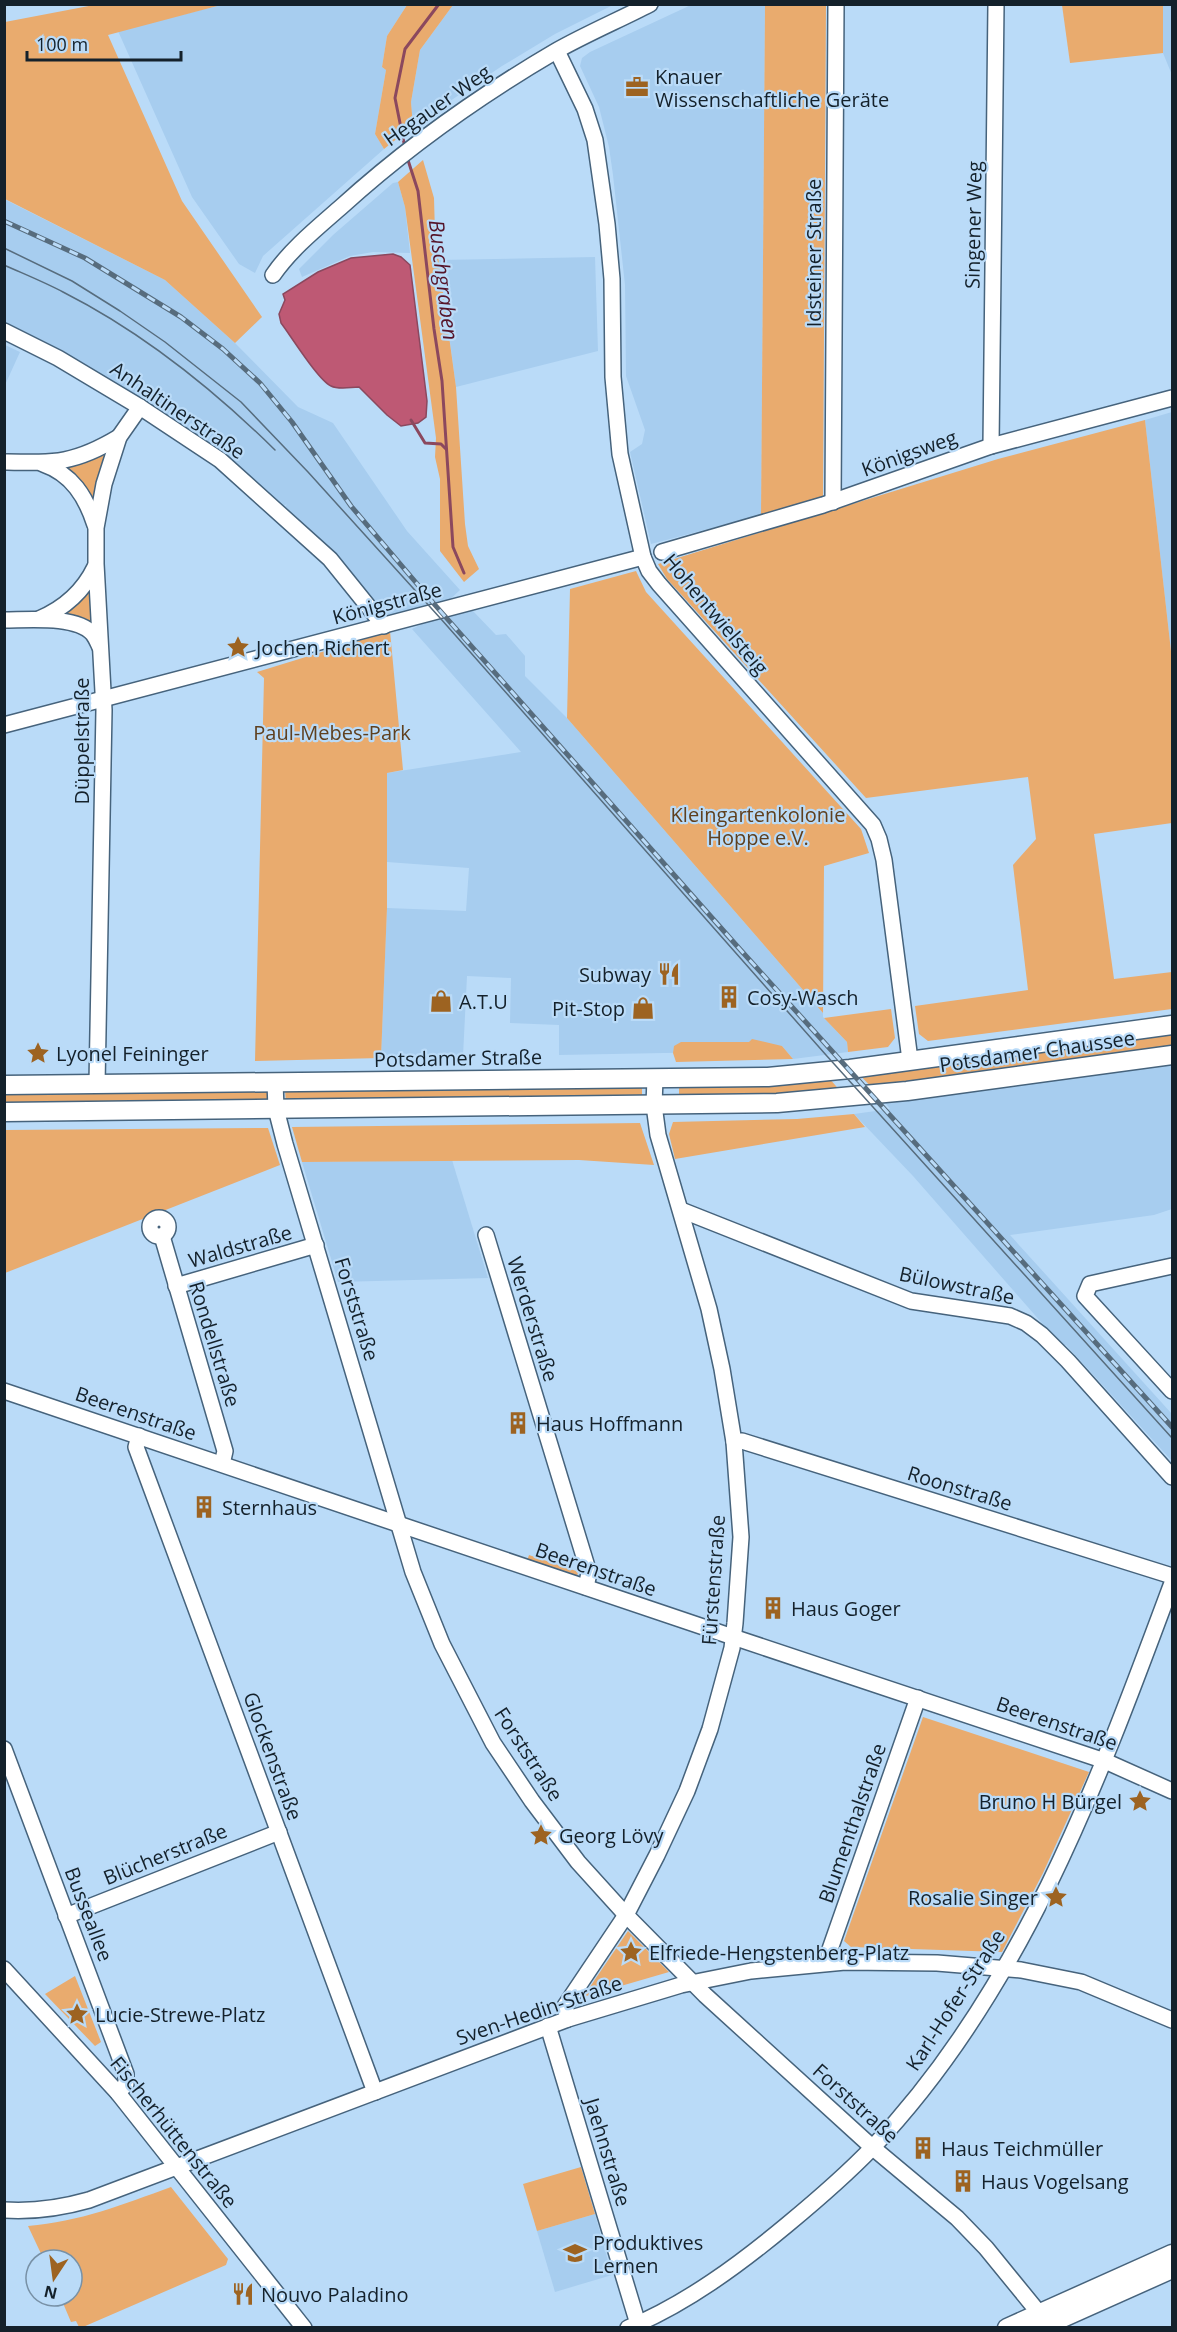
<svg xmlns="http://www.w3.org/2000/svg" width="1177" height="2332" font-family="'Open Sans',sans-serif">
<style>
.built{fill:#a7cdef}
.green{fill:#e9ab6e}
.water{fill:#be5974;stroke:#8b485e;stroke-width:1.5}
.lines{fill:none;stroke-linecap:round;stroke-linejoin:round}
.stream{stroke:#8b485e;stroke-width:3}
.minor-casing{stroke:#46637c;stroke-width:18}
.major-casing{stroke:#46637c;stroke-width:21}
.minor{stroke:#fff;stroke-width:15}
.major{stroke:#fff;stroke-width:18}
.tram{stroke:#576c7d;stroke-width:1.5}
.rail-casing{stroke:#576c7d;stroke-width:5}
.rail{stroke:#badbf8;stroke-width:3;stroke-dasharray:9;stroke-linecap:butt}
.labels{text-anchor:middle;dominant-baseline:central;stroke-width:4.5;stroke-linejoin:round;paint-order:stroke}
.poi-label{font-size:20px;fill:#14212b;stroke:#badbf8;text-anchor:start}
.street-label{font-size:20px;fill:#14212b;stroke:#badbf8}
.park-label{font-size:20px;fill:#5f401f;stroke:#badbf8}
.water-label{font-size:21px;font-style:italic;fill:#551429;stroke:#badbf8}
</style>
<rect width="100%" height="100%" fill="#badbf8"/>
<g class="built">
<polygon points="221,5 407,5 387,36 382,67 386,70 375,134 384,149 263,256 255,273 239,264 192,197 118,31"/>
<polygon points="453,5 613,5 555,34 502,66 413,126 411,102 420,50"/>
<polygon points="691,5 765,5 761,515 651,544 630,452 642,444 645,430 626,376 625,285 613,175 609,147 599,107 580,66 582,58 590,52"/>
<polygon points="1163,5 1172,5 1172,75 1163,53"/>
<polygon points="398,182 405,207 410,253 373,252 350,256 302,277 299,269 333,235 393,183"/>
<polygon points="4,199 165,280 235,343 298,407 333,423 407,531 460,590 446,603 456,613 472,610 496,635 506,634 525,656 525,676 567,718 823,1013 823,1017 847,1042 848,1052 793,1059 782,1046 717,1052 559,1055 559,1025 510,1023 511,978 467,976 463,1056 381,1058 387,908 466,911 469,868 387,862 387,773 521,752 412,629 426,622 415,610 386,618 350,572 285,507 287,504 284,506 235,463 5,326"/>
<polygon points="595,257 598,351 456,387 439,260"/>
<polygon points="5,345 20,352 5,385 5,407"/>
<polygon points="1172,412 1172,660 1145,420"/>
<polygon points="1172,1064 1172,1209 1154,1215 1010,1235 1172,1414 1172,1461 1066,1345 1062,1346 913,1176 854,1114 890,1109 884,1101"/>
<polygon points="452,1160 488,1278 338,1282 302,1162"/>
<polygon points="595,2214 612,2275 555,2292 537,2231"/>
</g>
<g class="green">
<polygon points="94,5 221,5 108,35 182,201 262,317 235,343 165,280 5,199 5,22"/>
<polygon points="407,5 453,5 420,50 411,102 413,126 384,149 375,134 386,70 382,67 387,36"/>
<polygon points="765,5 826,5 823,498 761,515"/>
<polygon points="1062,5 1163,5 1163,53 1070,63"/>
<polygon points="423,160 434,198 435,234 456,387 465,524 468,546 479,569 464,582 440,551 440,479 435,457 436,438 405,207 398,182"/>
<polygon points="1145,420 1172,660 1172,823 1094,834 1114,979 1172,972 1172,1009 928,1041 919,1034 915,1006 1028,990 1013,865 1036,839 1028,777 866,798 667,579 658,564 998,459"/>
<polygon points="107,452 94,501 63,467"/>
<polygon points="636,571 646,592 861,829 869,853 824,866 823,1013 567,718 570,589"/>
<polygon points="90,583 95,628 62,615"/>
<polygon points="390,631 403,770 387,773 387,908 381,1058 255,1061 264,678 257,672"/>
<polygon points="891,1009 895,1038 888,1047 848,1052 847,1042 824,1018"/>
<polygon points="1172,1031 1172,1050 874,1090 858,1073"/>
<polygon points="752,1039 782,1046 793,1059 676,1062 673,1053 674,1046 681,1042 749,1042"/>
<polygon points="828,1077 843,1094 679,1100 679,1083"/>
<polygon points="642,1085 642,1098 286,1103 285,1090"/>
<polygon points="267,1089 267,1103 5,1108 4,1090"/>
<polygon points="854,1114 865,1127 675,1159 669,1134 673,1122 797,1119"/>
<polygon points="640,1123 654,1165 579,1160 302,1162 292,1127"/>
<polygon points="268,1128 280,1165 5,1273 5,1130"/>
<polygon points="529,1555 576,1571 578,1572 577,1577 527,1561"/>
<polygon points="923,1717 1089,1772 1043,1873 1002,1952 851,1947 844,1941"/>
<polygon points="628,1931 669,1972 583,1997"/>
<polygon points="75,1976 101,2042 95,2046 45,1994"/>
<polygon points="581,2167 595,2214 537,2231 523,2184"/>
<path d="M171,2187L228,2259L226,2265L83,2327H79L76,2321L71,2322L60,2296H72V2260H44L28,2226C79,2222 124,2204 171,2187Z"/>
</g>
<path class="water" d="M393,254L401,257L410,265L427,401L426,417L418,423L401,426L387,415L359,387C351,387 339,390 331,386C318,380 291,336 281,323L279,314L285,300L283,294L318,272L351,258Z"/>
<g class="lines">
<g class="stream">
<polyline points="405,148 395,98 405,49 439,4"/>
<polyline points="407,157 418,191 434,329 442,381 453,547 464,573"/>
<polyline points="411,420 425,443 441,444 446,449"/>
</g>
<g class="minor-casing">
<g id="minor">
<polyline points="557,51 585,109 595,140 607,224 612,279 613,377 620,454 643,557 649,571 659,584 873,825 879,839 884,860 910,1060"/>
<path d="M273,275C291,249 317,228 341,207C407,147 479,96 556,51C586,34 619,20 650,4"/>
<polyline points="4,331 58,358 140,407 220,460 330,559 384,626"/>
<polyline points="991,446 996,4"/>
<path d="M4,462C55,463 74,464 119,437"/>
<path d="M43,464C72,474 86,497 95,525"/>
<polyline points="833,502 836,4"/>
<polyline points="662,552 823,505 991,446 1172,398"/>
<path d="M39,619C65,608 83,592 95,567"/>
<path d="M4,620C28,620 76,615 93,634C96,638 98,643 100,647"/>
<polyline points="4,725 643,557"/>
<polyline points="275,1082 276,1109 285,1144 413,1572 442,1644 493,1743 532,1801 578,1862 626,1915 705,1995 872,2147 957,2218 986,2248 1039,2313"/>
<polyline points="97,1084 104,710 96,564 96,528 104,484 119,437 140,407"/>
<polyline points="681,1210 911,1301 1010,1316 1026,1323 1042,1335 1068,1361 1172,1477"/>
<circle cx="159" cy="1227" r="9"/>
<polyline points="486,1235 589,1573 586,1587"/>
<polyline points="162,1236 225,1451 222,1464"/>
<polyline points="1172,1266 1090,1284 1085,1296 1172,1391"/>
<polyline points="176,1286 316,1245"/>
<polyline points="4,1391 733,1637 1105,1761 1172,1791"/>
<polyline points="139,1436 136,1447 375,2092"/>
<polyline points="734,1442 742,1441 1172,1576"/>
<polyline points="4,1749 126,2074 126,2084 118,2093"/>
<polyline points="66,1916 279,1832"/>
<polyline points="829,1962 829,1952 918,1698"/>
<polyline points="4,1969 118,2093 304,2328"/>
<polyline points="568,2019 565,2006 626,1915 657,1855 687,1791 710,1729 732,1648 735,1623 741,1537 734,1442 722,1369 709,1309 658,1135 654,1105 655,1078"/>
<polyline points="548,2026 638,2324"/>
<path d="M4,2210C34,2212 61,2208 89,2200L568,2019L681,1985L751,1971L845,1962L937,1963L1021,1970L1081,1982L1172,2020"/>
<path d="M628,2328C686,2304 740,2264 788,2224C817,2200 846,2175 873,2147C1022,1990 1098,1782 1172,1583"/>
</g>
</g>
<g class="major-casing">
<g id="major">
<polyline points="4,1085 768,1077 850,1069 1172,1025"/>
<polyline points="4,1112 777,1103 907,1091 1172,1055"/>
<polyline points="1007,2328 1172,2254"/>
<polyline points="1040,2328 1172,2269"/>
</g>
</g>
<use href="#minor" class="minor"/>
<use href="#major" class="major"/>
<g class="tram">
<polyline points="4,248 72,281 120,311 165,342 241,402 308,472 441,619 826,1055 1172,1438"/>
<path d="M4,265C24,274 44,282 63,292C142,332 212,388 275,450"/>
</g>
<g class="rail-casing">
<polyline id="rail" points="4,221 85,258 181,317 223,349 260,383 292,422 351,506 435,605 737,946 1172,1427"/>
</g>
<use href="#rail" class="rail"/>
</g>
<defs>
<g id="office-bare" transform="scale(1.8)"><path d="M-6-3h4V-5.5h4V-3h4V5H-6ZM-1-4.5V-3h2v-1.5ZM-6 0V1H6V0Z" fill="#9d6321" stroke="#badbf8" stroke-width="2.5" paint-order="stroke"/></g>
<g id="sight-bare" transform="scale(1.8)"><path d="M0-6L1.8-2.2L6-1.7L2.9 1.2L3.7 5.4L0 3.3L-3.7 5.4L-2.9 1.2L-6-1.7L-1.8-2.2Z" fill="#9d6321" stroke="#badbf8" stroke-width="2.5" paint-order="stroke"/></g>
<g id="restaurant-bare" transform="scale(1.8)"><path d="M-5-6h1v4h1v-4h1v4h1v-4h1v5L-1.5 .5V6h-2V.5L-5-1ZM5-6V6H3V1.5H1.5Q1.5-4 5-6Z" fill="#9d6321" stroke="#badbf8" stroke-width="2.5" paint-order="stroke"/></g>
<g id="building-bare" transform="scale(1.8)"><path d="M-4-6H4V6H1V3H-1V6H-4ZM-2.5-4.3h1.7v1.8h-1.7ZM.8-4.3h1.7v1.8H.8ZM-2.5-1h1.7V.8h-1.7ZM.8-1h1.7V.8H.8Z" fill="#9d6321" stroke="#badbf8" stroke-width="2.5" paint-order="stroke"/></g>
<g id="shop-bare" transform="scale(1.8)"><path d="M-5-2.5h2.3a2.7 3.5 0 0 1 5.4 0H5L5.5 6h-11ZM-1.5-2.5h3a1.5 2.3 0 0 0-3 0Z" fill="#9d6321" stroke="#badbf8" stroke-width="2.5" paint-order="stroke"/></g>
<g id="school-bare" transform="scale(1.8)"><path d="M0-5L7-2L0 1L-7-2ZM-4 1L0 2.5L4 1V4Q0 6-4 4Z" fill="#9d6321" stroke="#badbf8" stroke-width="2.5" paint-order="stroke"/></g>
</defs>
<g fill-rule="evenodd">
<use href="#office-bare" x="637" y="87"/>
<use href="#sight-bare" x="238" y="647"/>
<use href="#restaurant-bare" x="669" y="974"/>
<use href="#building-bare" x="729" y="997"/>
<use href="#shop-bare" x="441" y="1001"/>
<use href="#shop-bare" x="643" y="1008"/>
<use href="#sight-bare" x="38" y="1053"/>
<use href="#building-bare" x="518" y="1423"/>
<use href="#building-bare" x="204" y="1507"/>
<use href="#building-bare" x="773" y="1608"/>
<use href="#sight-bare" x="1140" y="1801"/>
<use href="#sight-bare" x="541" y="1835"/>
<use href="#sight-bare" x="1056" y="1897"/>
<use href="#sight-bare" x="631" y="1952"/>
<use href="#sight-bare" x="77" y="2014"/>
<use href="#building-bare" x="923" y="2148"/>
<use href="#building-bare" x="963" y="2181"/>
<use href="#school-bare" x="575" y="2253"/>
<use href="#restaurant-bare" x="243" y="2294"/>
</g>
<g class="labels">
<g class="poi-label">
<text x="655" y="76">Knauer<tspan x="655" dy="23">Wissenschaftliche Geräte</tspan></text>
<text x="256" y="647">Jochen Richert</text>
<text x="651" y="974" text-anchor="end">Subway</text>
<text x="747" y="997">Cosy-Wasch</text>
<text x="459" y="1001">A.T.U</text>
<text x="625" y="1008" text-anchor="end">Pit-Stop</text>
<text x="56" y="1053">Lyonel Feininger</text>
<text x="536" y="1423">Haus Hoffmann</text>
<text x="222" y="1507">Sternhaus</text>
<text x="791" y="1608">Haus Goger</text>
<text x="1122" y="1801" text-anchor="end">Bruno H Bürgel</text>
<text x="559" y="1835">Georg Lövy</text>
<text x="1038" y="1897" text-anchor="end">Rosalie Singer</text>
<text x="649" y="1952">Elfriede-Hengstenberg-Platz</text>
<text x="95" y="2014">Lucie-Strewe-Platz</text>
<text x="941" y="2148">Haus Teichmüller</text>
<text x="981" y="2181">Haus Vogelsang</text>
<text x="593" y="2242">Produktives<tspan x="593" dy="23">Lernen</tspan></text>
<text x="261" y="2294">Nouvo Paladino</text>
</g>
<g class="street-label">
<text transform="translate(437 105) rotate(-35)">Hegauer Weg</text>
<text transform="translate(973 225) rotate(-89)">Singener Weg</text>
<text transform="translate(813 253) rotate(-90)">Idsteiner Straße</text>
<text transform="translate(178 410) rotate(34)">Anhaltinerstraße</text>
<text transform="translate(909 453) rotate(-20)">Königsweg</text>
<text transform="translate(387 603) rotate(-15)">Königstraße</text>
<text transform="translate(716 614) rotate(50)">Hohentwielsteig</text>
<text transform="translate(81 741) rotate(-90)">Düppelstraße</text>
<text transform="translate(1037 1051) rotate(-8)">Potsdamer Chaussee</text>
<text transform="translate(458 1058) rotate(-1)">Potsdamer Straße</text>
<text transform="translate(240 1246) rotate(-16)">Waldstraße</text>
<text transform="translate(957 1285) rotate(12)">Bülowstraße</text>
<text transform="translate(357 1309) rotate(73)">Forststraße</text>
<text transform="translate(533 1319) rotate(73)">Werderstraße</text>
<text transform="translate(215 1344) rotate(73)">Rondellstraße</text>
<text transform="translate(136 1413) rotate(19)">Beerenstraße</text>
<text transform="translate(960 1488) rotate(17)">Roonstraße</text>
<text transform="translate(596 1569) rotate(19)">Beerenstraße</text>
<text transform="translate(713 1580) rotate(-86)">Fürstenstraße</text>
<text transform="translate(1057 1723) rotate(19)">Beerenstraße</text>
<text transform="translate(529 1754) rotate(57)">Forststraße</text>
<text transform="translate(273 1756) rotate(70)">Glockenstraße</text>
<text transform="translate(852 1823) rotate(-71)">Blumenthalstraße</text>
<text transform="translate(165 1854) rotate(-22)">Blücherstraße</text>
<text transform="translate(89 1914) rotate(69)">Busseallee</text>
<text transform="translate(955 2000) rotate(-57)">Karl-Hofer-Straße</text>
<text transform="translate(539 2010) rotate(-19)">Sven-Hedin-Straße</text>
<text transform="translate(856 2103) rotate(42)">Forststraße</text>
<text transform="translate(174 2132) rotate(51)">Fischerhüttenstraße</text>
<text transform="translate(608 2152) rotate(73)">Jaehnstraße</text>
</g>
<g class="park-label">
<text x="332" y="732">Paul-Mebes-Park</text>
<text x="758" y="814">Kleingartenkolonie<tspan x="758" dy="23">Hoppe e.V.</tspan></text>
</g>
<g class="water-label">
<text transform="translate(444 280) rotate(83)">Buschgraben</text>
</g>
</g>
<rect width="1177" height="2332" fill="none" stroke="#14212b" stroke-width="12"/>
<g transform="translate(54 2278) rotate(193)"><circle r="28" fill="#badbf8" stroke="#7891a6" stroke-width="1.5"/>
<path d="M0-4.5L10 22L0 15L-10 22Z" fill="#9d6321"/>
<text y="-9" font-size="16" font-weight="bold" text-anchor="middle" fill="#14212b">N</text>
</g>
<path d="M27 51v9h154v-9" fill="none" stroke="#14212b" stroke-width="3"/>
<text x="36" y="51" font-size="18" fill="#14212b" stroke="#badbf8" stroke-width="4.5" paint-order="stroke">100 m</text>
</svg>
